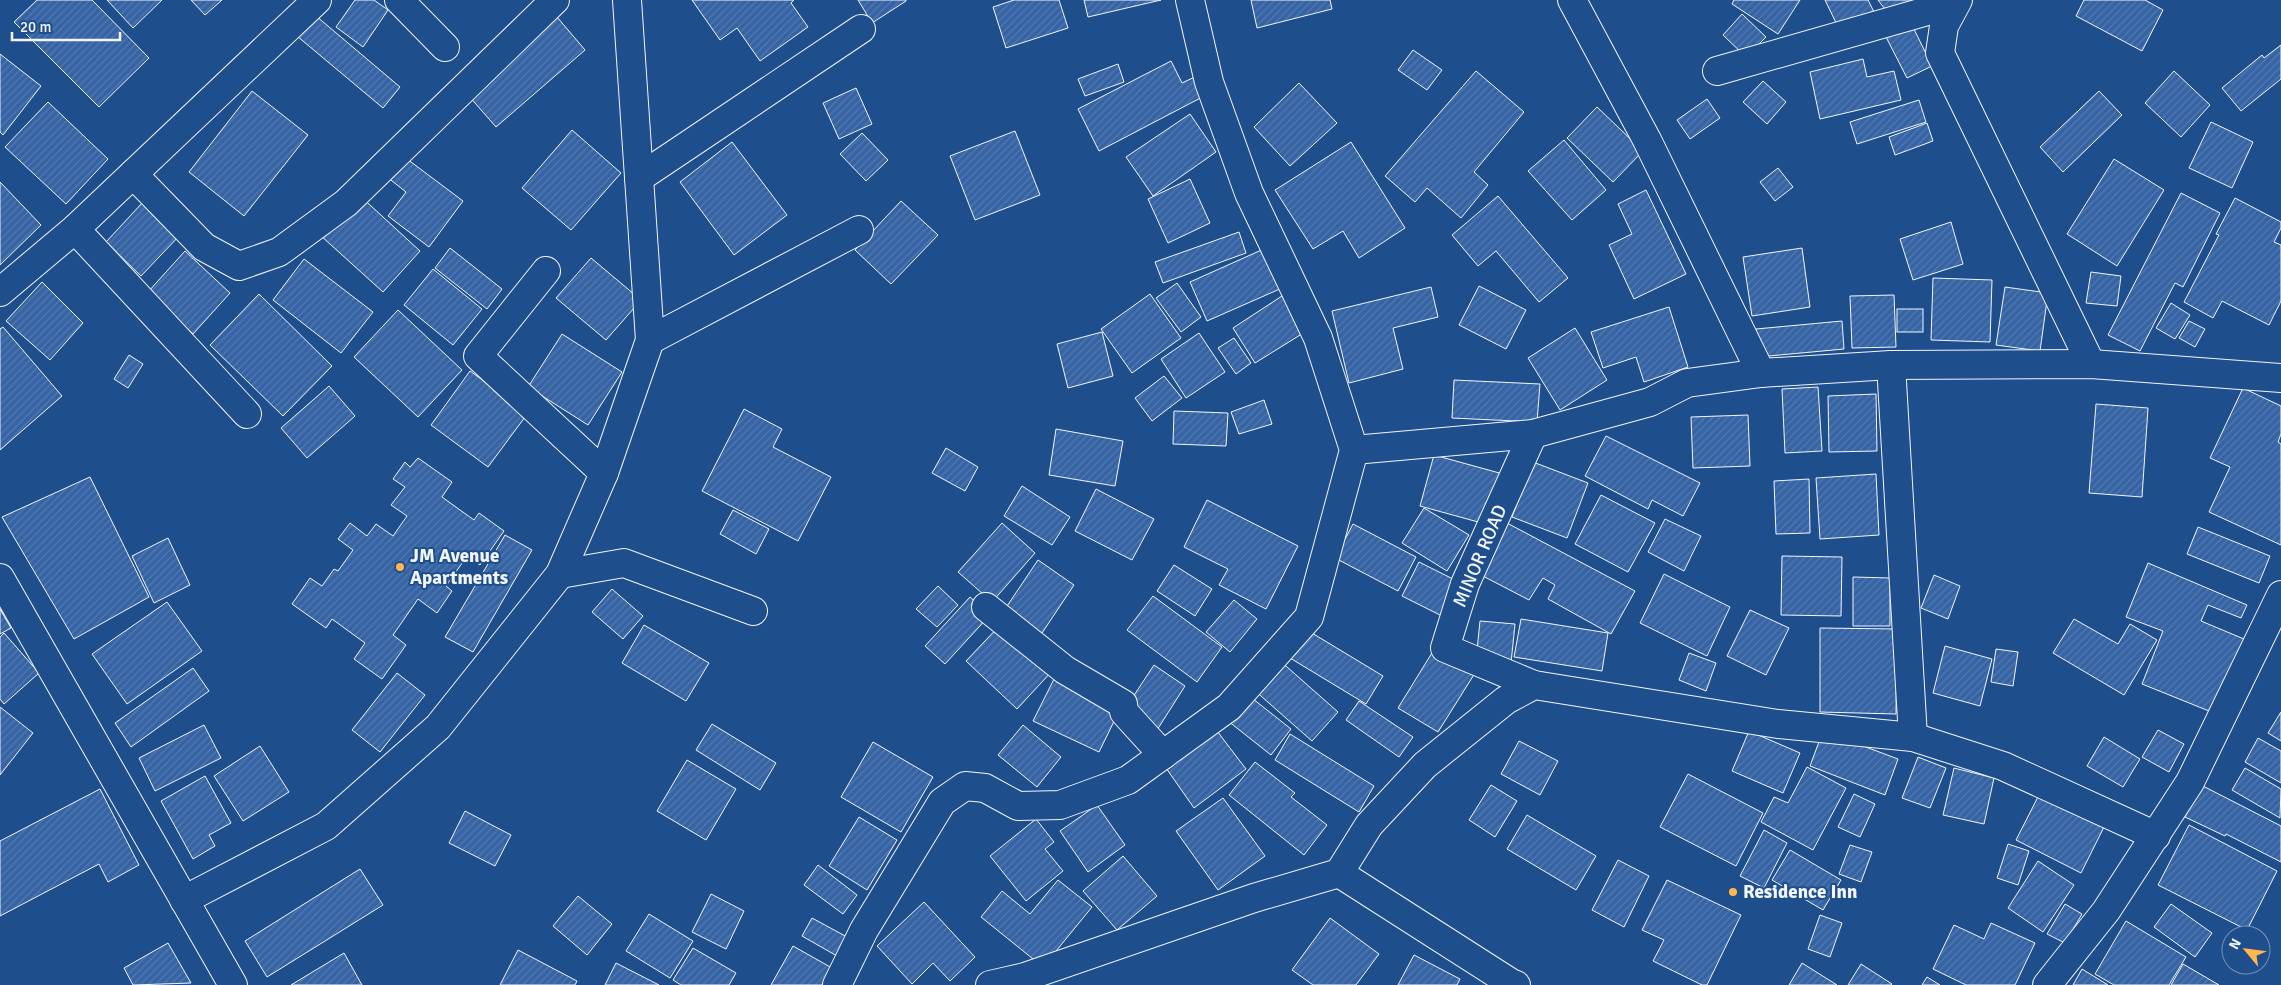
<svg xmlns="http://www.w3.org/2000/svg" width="2281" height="985" font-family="Signika,sans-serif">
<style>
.building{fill:url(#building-hatch);stroke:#f2f6ff}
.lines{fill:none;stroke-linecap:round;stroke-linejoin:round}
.minor-casing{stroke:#f2f6ff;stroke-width:30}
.tertiary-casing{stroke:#f2f6ff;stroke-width:30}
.minor{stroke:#1f4e8c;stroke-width:28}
.tertiary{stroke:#1f4e8c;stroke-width:28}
.poi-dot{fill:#ffb74d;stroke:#1f4e8c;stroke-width:2}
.labels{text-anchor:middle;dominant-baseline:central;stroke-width:4;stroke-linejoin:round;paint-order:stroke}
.poi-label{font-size:19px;font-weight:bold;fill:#f2f6ff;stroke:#1f4e8c;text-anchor:start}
.street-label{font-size:19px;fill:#f2f6ff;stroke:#1f4e8c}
</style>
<defs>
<pattern id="building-hatch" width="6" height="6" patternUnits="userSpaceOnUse" patternTransform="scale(1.25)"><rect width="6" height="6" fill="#3563a3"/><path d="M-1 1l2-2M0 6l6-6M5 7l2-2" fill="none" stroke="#537ab1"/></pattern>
</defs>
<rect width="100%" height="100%" fill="#1f4e8c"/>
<g class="building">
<polygon points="37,0 92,0 149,58 99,107 14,22"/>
<polygon points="107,0 162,0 133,28"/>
<polygon points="191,0 222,0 205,15"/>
<polygon points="355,0 374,0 388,10 363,47 336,27"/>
<polygon points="692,0 794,0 791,3 808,27 760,61 737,28 720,40"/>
<polygon points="858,0 906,0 906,1 872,23"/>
<polygon points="1014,0 1059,0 1068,28 1006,48 993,7"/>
<polygon points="1084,0 1161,0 1088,17"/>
<polygon points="1251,0 1330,0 1332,9 1257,28"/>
<polygon points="1734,0 1800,0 1778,34 1732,4"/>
<polygon points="1825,0 1868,0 1875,14 1840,31"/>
<polygon points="1878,0 1913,0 1891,17"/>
<polygon points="2084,0 2145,0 2163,10 2142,51 2076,16"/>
<polygon points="309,10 400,87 383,108 291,31"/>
<polygon points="1742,14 1766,37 1746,57 1723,35"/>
<polygon points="557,17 585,50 496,127 468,95"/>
<polygon points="1912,25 1932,66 1907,78 1886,37"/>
<polygon points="2281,45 2281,79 2241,111 2222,88 2262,55 2264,58"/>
<polygon points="1413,50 1442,70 1427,90 1398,70"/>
<polygon points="0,54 41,86 3,135 0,132"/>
<polygon points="1863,59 1867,77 1894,71 1901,100 1820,119 1810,72"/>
<polygon points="1171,61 1182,83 1201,74 1210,93 1099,151 1078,109"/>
<polygon points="1118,64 1124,82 1085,96 1078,79"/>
<polygon points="1476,71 1524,112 1474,172 1488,185 1461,218 1427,188 1415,202 1385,176"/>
<polygon points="2174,71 2210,105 2181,137 2145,103"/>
<polygon points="1763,81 1786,102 1767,124 1743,102"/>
<polygon points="1299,83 1337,123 1290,166 1254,127"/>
<polygon points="856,88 872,124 839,139 823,103"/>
<polygon points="252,91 308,135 244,216 189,172"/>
<polygon points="2099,91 2122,115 2063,172 2040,147"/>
<polygon points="1707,99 1720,118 1690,139 1677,120"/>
<polygon points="1919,100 1926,122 1857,144 1850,122"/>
<polygon points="48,102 108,159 66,204 5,147"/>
<polygon points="1597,107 1643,151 1613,182 1567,138"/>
<polygon points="1190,114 1216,152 1153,196 1126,157"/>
<polygon points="2211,122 2253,142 2232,188 2189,168"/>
<polygon points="1927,123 1933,141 1895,155 1889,137"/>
<polygon points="572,130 621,173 571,230 522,188"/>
<polygon points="1015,131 1040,195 975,220 950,156"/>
<polygon points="862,133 888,160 866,181 840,154"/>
<polygon points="1564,140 1606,190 1572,220 1528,171"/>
<polygon points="732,142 787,215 734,255 680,182"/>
<polygon points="1351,142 1405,228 1359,258 1343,231 1313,249 1275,190"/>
<polygon points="403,156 463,201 429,247 388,216 406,192 387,177"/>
<polygon points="2114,159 2164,190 2117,266 2067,234"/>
<polygon points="1778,168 1793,187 1775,201 1760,182"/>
<polygon points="1190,179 1210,223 1168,243 1148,199"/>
<polygon points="0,182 41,225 0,265"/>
<polygon points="1646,190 1686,274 1634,299 1609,245 1632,234 1618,204"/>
<polygon points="2181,193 2220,213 2183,287 2175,283 2140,351 2108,335"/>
<polygon points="358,194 420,251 383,292 320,235"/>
<polygon points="1498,196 1568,278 1539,302 1496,251 1478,266 1452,235"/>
<polygon points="2235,198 2281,222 2281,228 2274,242 2281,245 2281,301 2269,325 2222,301 2213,318 2184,302 2219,235 2216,234"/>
<polygon points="144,201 180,235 141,276 106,242"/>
<polygon points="901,201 938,235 891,284 855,250"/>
<polygon points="1951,222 1963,264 1913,280 1900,239"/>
<polygon points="1239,232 1246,253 1163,283 1155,262"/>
<polygon points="450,248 502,289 487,309 435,268"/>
<polygon points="1266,248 1282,288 1207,321 1190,282"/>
<polygon points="1802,248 1810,307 1752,316 1743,257"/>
<polygon points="185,251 230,293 193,334 148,292"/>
<polygon points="591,258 641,300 606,340 556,298"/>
<polygon points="304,259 373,312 341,353 273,300"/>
<polygon points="433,269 482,309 453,345 404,305"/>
<polygon points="2091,272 2121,276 2117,306 2086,303"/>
<polygon points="1933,278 1992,280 1990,342 1931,340"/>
<polygon points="42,282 83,323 50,360 6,321"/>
<polygon points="1177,283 1201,317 1181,332 1156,298"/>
<polygon points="1479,286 1526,310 1506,349 1459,325"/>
<polygon points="1431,287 1438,317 1393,328 1403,369 1349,383 1332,311"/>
<polygon points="2005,287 2048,293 2040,351 1996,345"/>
<polygon points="259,294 332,366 283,416 210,345"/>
<polygon points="1150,294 1181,338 1132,373 1101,329"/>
<polygon points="1894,295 1896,347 1852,348 1850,296"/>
<polygon points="1282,296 1305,332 1255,363 1233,328"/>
<polygon points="2171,303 2190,315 2175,339 2156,328"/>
<polygon points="1669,307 1688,367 1644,382 1636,357 1603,368 1591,332"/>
<rect x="1897" y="309" width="26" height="23"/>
<polygon points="398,310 462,370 418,417 354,357"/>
<polygon points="1842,321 1844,349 1758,357 1756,329"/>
<polygon points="2189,321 2205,329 2195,347 2179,338"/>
<polygon points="3,327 62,396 0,450 0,329"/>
<polygon points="1575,328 1607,380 1560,410 1528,358"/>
<polygon points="1102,332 1113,376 1068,388 1057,344"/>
<polygon points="1199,333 1225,372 1186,398 1161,359"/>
<polygon points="562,334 622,372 588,425 528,387"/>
<polygon points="1234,338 1251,363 1236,374 1218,348"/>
<polygon points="129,355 143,364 128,388 114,379"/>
<polygon points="470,371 528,413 488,467 431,425"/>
<polygon points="1164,376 1182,398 1152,421 1135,398"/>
<polygon points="1454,380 1540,384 1537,422 1452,418"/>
<polygon points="329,386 355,416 307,458 281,428"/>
<polygon points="1818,387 1822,451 1785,453 1782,389"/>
<polygon points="2243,388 2281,406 2281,434 2278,442 2281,444 2281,545 2209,512 2230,467 2210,458"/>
<polygon points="1876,394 1877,451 1829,452 1828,396"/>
<polygon points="1264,400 1272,424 1239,434 1231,412"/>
<polygon points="2096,404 2148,408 2142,497 2089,493"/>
<polygon points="744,409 782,429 773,447 831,477 798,541 702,491"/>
<polygon points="1174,411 1228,413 1226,446 1173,444"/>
<polygon points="1748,415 1750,466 1693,468 1691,417"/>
<polygon points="1056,429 1123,441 1115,486 1049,475"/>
<polygon points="1606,436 1700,483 1683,516 1652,500 1648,509 1585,476"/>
<polygon points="946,448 978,467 965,491 932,473"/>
<polygon points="1434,455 1503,474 1489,525 1420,506"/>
<polygon points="418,458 452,482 442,497 474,520 479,513 504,531 480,565 467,556 446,586 452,591 437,613 418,599 393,635 406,645 382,679 354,659 365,643 332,619 326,628 292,604 310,578 322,586 334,569 338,571 353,550 338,539 350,523 367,536 376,524 393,536 407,516 391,505 405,487 393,479 405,462 410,467"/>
<polygon points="1533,462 1588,483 1567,538 1512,517"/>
<polygon points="1876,474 1879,535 1820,539 1816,478"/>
<polygon points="90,477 149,597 74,639 2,517"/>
<polygon points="1809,479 1810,533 1776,534 1774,481"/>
<polygon points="1022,486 1070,517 1052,545 1004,516"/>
<polygon points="1096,489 1154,519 1132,560 1075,531"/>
<polygon points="1601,495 1655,523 1628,572 1575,544"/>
<polygon points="1207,500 1298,546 1266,609 1219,585 1228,569 1184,547"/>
<polygon points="1424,508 1469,535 1447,571 1402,543"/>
<polygon points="733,510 769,529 756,554 720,534"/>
<polygon points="1665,519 1701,536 1684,571 1648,552"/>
<polygon points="1002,523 1035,553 992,602 958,572"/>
<polygon points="1507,523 1635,591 1611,634 1548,599 1555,585 1543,578 1529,600 1479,574"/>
<polygon points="1353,524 1416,557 1398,591 1335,558"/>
<polygon points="2198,527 2270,556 2259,583 2187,554"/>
<polygon points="505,535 532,550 473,652 445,637"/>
<polygon points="168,538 190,585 154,603 132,556"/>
<polygon points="1782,556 1842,557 1841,616 1781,615"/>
<polygon points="1038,560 1074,585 1038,639 1001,615"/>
<polygon points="1419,562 1461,583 1444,617 1402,596"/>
<polygon points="2148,563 2247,605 2241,618 2208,605 2201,621 2244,639 2214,713 2142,684 2163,631 2126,617"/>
<polygon points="1174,565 1212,589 1195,616 1157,591"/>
<polygon points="1664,574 1730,607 1707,656 1640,623"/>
<polygon points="1934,575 1960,586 1948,619 1921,608"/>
<polygon points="1853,577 1890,578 1890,626 1853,626"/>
<polygon points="938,586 958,605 937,627 916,609"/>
<polygon points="612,589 643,616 623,639 592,612"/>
<polygon points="1153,596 1222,647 1197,682 1127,630"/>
<polygon points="970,597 990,615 945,664 925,646"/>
<polygon points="1234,600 1257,619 1230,652 1206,632"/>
<polygon points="167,602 202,651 127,704 92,654"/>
<polygon points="0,609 11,628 0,634"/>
<polygon points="1750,610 1789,628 1766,675 1727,656"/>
<polygon points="1521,619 1608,633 1602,671 1514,657"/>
<polygon points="2074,619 2118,644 2130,624 2157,640 2124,695 2053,653"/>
<polygon points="1480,621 1515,624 1511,663 1476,660"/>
<polygon points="1003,622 1053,670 1017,709 966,661"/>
<polygon points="644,625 709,663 686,701 622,663"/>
<polygon points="1820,628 1897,629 1896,714 1820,712"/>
<polygon points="1307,630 1383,676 1366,704 1290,658"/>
<polygon points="4,633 39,673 4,704 0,699 0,637"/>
<polygon points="1945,646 1992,659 1980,706 1933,693"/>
<polygon points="1435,648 1475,673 1438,732 1398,708"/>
<polygon points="1996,649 2018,652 2013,686 1991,682"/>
<polygon points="1689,653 1716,663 1706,691 1679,680"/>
<polygon points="1278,659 1338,712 1312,741 1253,689"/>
<polygon points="1154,665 1185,686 1157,730 1125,709"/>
<polygon points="193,668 209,691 131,747 115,723"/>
<polygon points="397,673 425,695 380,752 352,730"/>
<polygon points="1056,675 1121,707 1099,752 1033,721"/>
<polygon points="1243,691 1291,729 1271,755 1223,717"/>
<polygon points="1359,701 1413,737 1399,757 1346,720"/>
<polygon points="0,707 33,733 0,775"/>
<polygon points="2281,712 2281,741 2268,733"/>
<polygon points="712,724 776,763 760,790 696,750"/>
<polygon points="204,725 221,758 155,791 139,758"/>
<polygon points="1023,725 1061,757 1037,787 998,755"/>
<polygon points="2158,730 2184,744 2169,772 2142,757"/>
<polygon points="1217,731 1246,769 1194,808 1166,768"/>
<polygon points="1749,731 1800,753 1783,793 1732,771"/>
<polygon points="1823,731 1898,759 1885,795 1810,766"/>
<polygon points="1290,734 1374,786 1359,812 1275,760"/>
<polygon points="2104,737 2140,759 2123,787 2087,766"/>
<polygon points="2258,738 2281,751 2281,783 2245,762"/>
<polygon points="1519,741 1558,761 1540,795 1501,774"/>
<polygon points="873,742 933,777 901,832 841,797"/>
<polygon points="260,746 289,792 243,821 214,776"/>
<polygon points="1918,757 1946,768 1930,808 1902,798"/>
<polygon points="687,760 736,789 706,840 657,811"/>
<polygon points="1255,762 1295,793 1291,797 1327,825 1304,855 1229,795"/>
<polygon points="1807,767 1846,788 1813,850 1761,822 1774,797 1788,803"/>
<polygon points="1954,768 1994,778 1984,824 1943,815"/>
<polygon points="2245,768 2281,789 2280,818 2232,790"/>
<polygon points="1688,774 1763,813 1736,866 1660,827"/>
<polygon points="205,776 231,823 209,835 215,846 193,859 161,801"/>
<polygon points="1491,785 1517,801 1495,837 1469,820"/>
<polygon points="2201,785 2281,826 2281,862 2226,834 2225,836 2185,817"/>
<polygon points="2043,787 2108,819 2081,873 2016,840"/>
<polygon points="100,789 139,865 108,882 99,864 0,916 0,841"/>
<polygon points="1854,794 1875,804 1860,837 1838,827"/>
<polygon points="1223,798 1265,856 1218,890 1176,831"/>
<polygon points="1097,805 1125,845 1088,872 1060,831"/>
<polygon points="465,811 511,835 495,866 449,843"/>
<polygon points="1527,815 1596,856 1576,890 1507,849"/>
<polygon points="859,817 897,840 867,890 829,866"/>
<polygon points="1036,819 1054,842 1045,849 1063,871 1026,901 990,856"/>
<polygon points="2189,825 2277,871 2247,930 2158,885"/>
<polygon points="1764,830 1787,843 1764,888 1740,876"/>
<polygon points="2008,844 2029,851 2018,885 1997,878"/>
<polygon points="1850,845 1872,852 1861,882 1839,874"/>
<polygon points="1790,850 1841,880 1823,910 1772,880"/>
<polygon points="1123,856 1157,896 1117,930 1083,891"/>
<polygon points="1618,860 1649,876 1624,927 1592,910"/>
<polygon points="2038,861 2074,885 2043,932 2008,908"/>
<polygon points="818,865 857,895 843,914 804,885"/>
<polygon points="360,869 383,905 267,977 245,941"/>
<polygon points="1058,880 1092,907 1043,967 981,917 1002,891 1030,914"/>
<polygon points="1667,880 1741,915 1707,985 1702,985 1653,961 1664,940 1642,930"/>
<polygon points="711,894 744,911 726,949 692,932"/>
<polygon points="578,896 612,924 587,955 553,926"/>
<polygon points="924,902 975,957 950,981 933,963 912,984 877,946"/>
<polygon points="2065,904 2082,914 2065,943 2047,934"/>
<polygon points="2171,904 2212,933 2195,957 2154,927"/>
<polygon points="649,914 693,941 670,978 626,951"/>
<polygon points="1820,915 1842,923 1830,957 1808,949"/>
<polygon points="812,918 847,937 837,956 802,936"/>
<polygon points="1330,918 1379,954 1356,985 1313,985 1292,970"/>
<polygon points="2126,921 2186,957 2169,985 2114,985 2095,974"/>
<polygon points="1991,923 2035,943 2015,985 1966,985 1933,969 1954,925 1984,939"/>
<polygon points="168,943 191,983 133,985 124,968"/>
<polygon points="793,946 832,968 822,985 771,985"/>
<polygon points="693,948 736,973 729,985 681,985 673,980"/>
<polygon points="518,950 577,981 575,985 500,985"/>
<polygon points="344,953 362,985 291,985"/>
<polygon points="1414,955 1460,979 1457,985 1398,985"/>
<polygon points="616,963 659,985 605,985"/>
<polygon points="1802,963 1837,985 1789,985"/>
<polygon points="1861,964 1892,984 1891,985 1848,985"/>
<polygon points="2183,964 2219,985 2171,985"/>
<polygon points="2082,969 2108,985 2073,985"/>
<polygon points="1927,977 1940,985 1922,985"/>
</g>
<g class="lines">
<g class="minor-casing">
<g id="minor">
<polyline points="399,0 445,47"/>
<polyline points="1572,0 1647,140 1761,373"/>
<polyline points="1958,0 1944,26 1940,53 2091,364"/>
<polyline points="1717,71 1955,3"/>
<polyline points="133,174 204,247 239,266 279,252 346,203 555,0"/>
<polyline points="639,178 861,29"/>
<polyline points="75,229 247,414"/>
<polyline points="546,271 478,356 604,473"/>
<polyline points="0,292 75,229 317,0"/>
<polyline points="650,340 859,230"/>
<polyline points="1891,365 1913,737"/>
<polyline points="1533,434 1465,584 1445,648 1534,685"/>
<polyline points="1354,450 1533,434 1650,402 1687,383 1761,373 1891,365 2091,364 2281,378"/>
<polyline points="560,574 624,563 753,611"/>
<polyline points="986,607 1065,670 1123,704 1124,712 1163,755"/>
<polyline points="1339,873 1511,983 1516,985"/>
<polyline points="184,900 326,826 438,727 560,574 604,473 650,340 627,0"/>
<polyline points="837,985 864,930 942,802 965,786 985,788 1018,806 1060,805 1128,780 1229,707 1309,617 1354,450 1318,338 1249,193 1209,82 1190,0"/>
<polyline points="990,985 1025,977 1254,898 1339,873 1369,825 1425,765 1506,700 1534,685 1778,724 1913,737 2003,766 2156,836"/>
<polyline points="2047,985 2106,911 2190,782 2281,595"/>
</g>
</g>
<g class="tertiary-casing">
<polyline id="tertiary" points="0,578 233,985"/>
</g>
<use href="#minor" class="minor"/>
<use href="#tertiary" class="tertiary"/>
</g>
<g class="poi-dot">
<circle cx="400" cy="567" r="5"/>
<circle cx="1733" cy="892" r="5"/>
</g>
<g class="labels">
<g class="poi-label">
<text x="410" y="556">JM Avenue<tspan x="410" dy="22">Apartments</tspan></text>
<text x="1743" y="892">Residence Inn</text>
</g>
<g class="street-label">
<text transform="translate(1480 556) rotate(-67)">MINOR ROAD</text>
</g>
</g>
<g transform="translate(2246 950) rotate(299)"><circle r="24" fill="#1f4e8c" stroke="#7391ba"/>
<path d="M0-4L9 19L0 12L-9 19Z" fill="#ffb74d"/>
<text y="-8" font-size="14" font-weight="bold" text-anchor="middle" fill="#f2f6ff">N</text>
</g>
<path d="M12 32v8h108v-8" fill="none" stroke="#f2f6ff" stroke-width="2.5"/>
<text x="20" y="32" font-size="15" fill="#f2f6ff" stroke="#1f4e8c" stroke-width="4" paint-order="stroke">20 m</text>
</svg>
